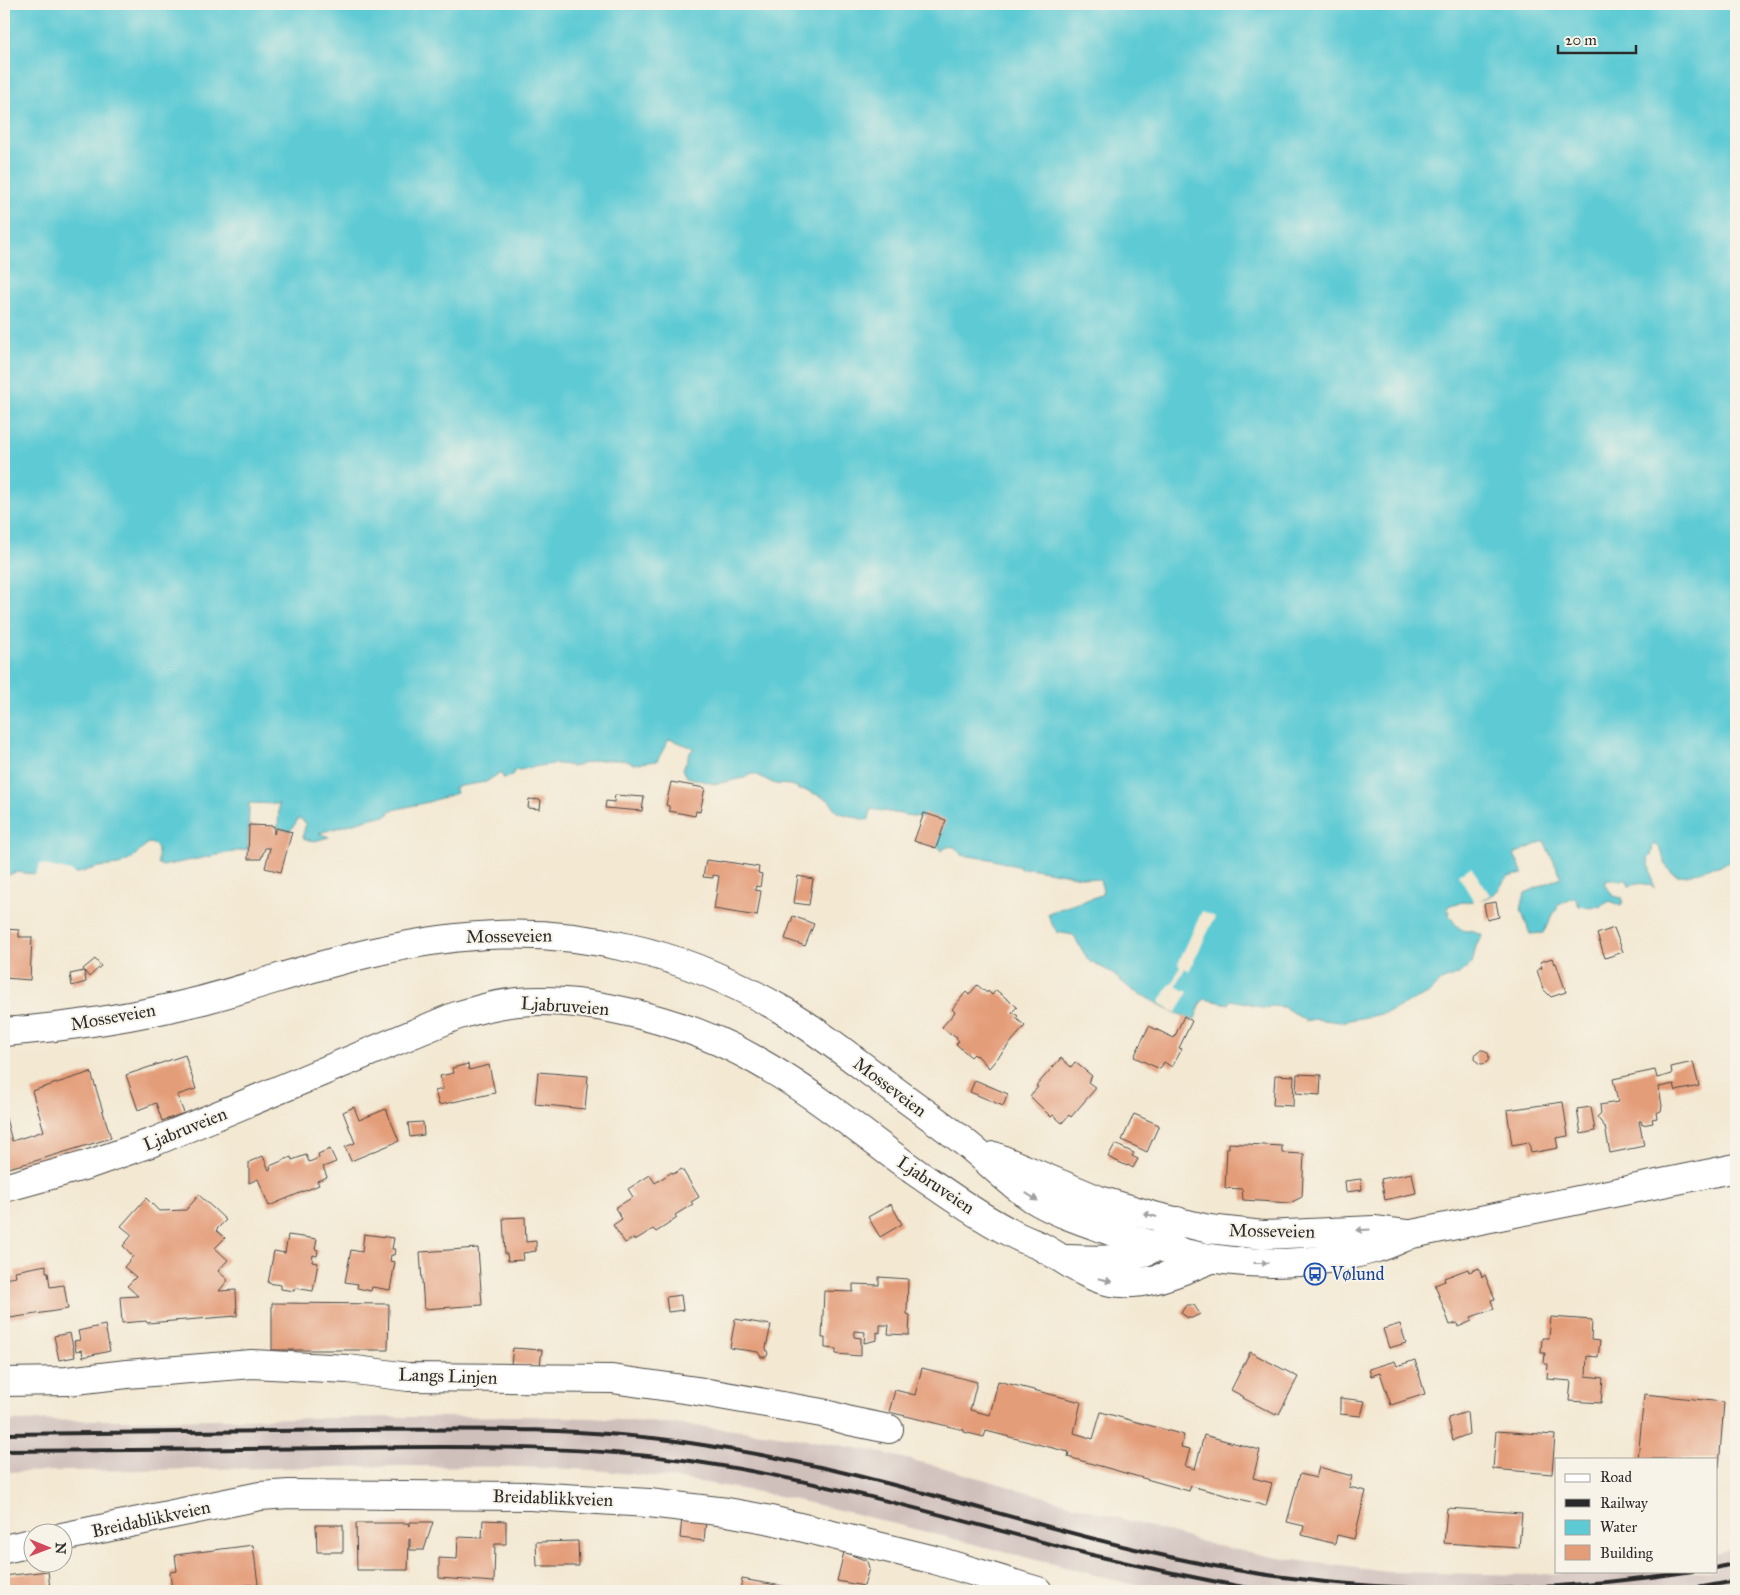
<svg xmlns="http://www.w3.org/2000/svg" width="1740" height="1595" font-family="'IM FELL Great Primer',serif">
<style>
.industrial{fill:#d0c0bc}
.water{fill:#5dcad4;stroke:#447a80}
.pier{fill:#f3e8d2}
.building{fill:#e49d79}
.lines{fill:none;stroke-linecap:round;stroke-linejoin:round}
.minor-casing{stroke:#494744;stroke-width:30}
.highway-casing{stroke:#494744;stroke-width:30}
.minor{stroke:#fff;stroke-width:28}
.highway{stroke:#fff;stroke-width:28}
.rail{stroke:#2b2b2b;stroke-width:4}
.oneway{fill:#a0a0a0}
.labels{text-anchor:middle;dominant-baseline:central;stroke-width:4;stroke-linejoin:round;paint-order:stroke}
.street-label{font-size:18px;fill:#2b2b2b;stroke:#f7f3e8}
.transit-label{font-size:18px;fill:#164399;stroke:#f7f3e8;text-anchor:start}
</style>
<rect width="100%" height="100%" fill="#f7f3e8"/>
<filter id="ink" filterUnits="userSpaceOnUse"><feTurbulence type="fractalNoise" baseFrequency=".02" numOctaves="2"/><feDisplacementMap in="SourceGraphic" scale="10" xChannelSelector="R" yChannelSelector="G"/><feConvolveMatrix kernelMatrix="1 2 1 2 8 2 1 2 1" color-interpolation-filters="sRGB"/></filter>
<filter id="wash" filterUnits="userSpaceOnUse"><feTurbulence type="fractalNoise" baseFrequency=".0096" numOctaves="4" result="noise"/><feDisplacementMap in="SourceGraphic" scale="20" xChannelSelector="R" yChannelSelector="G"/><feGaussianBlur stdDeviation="1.12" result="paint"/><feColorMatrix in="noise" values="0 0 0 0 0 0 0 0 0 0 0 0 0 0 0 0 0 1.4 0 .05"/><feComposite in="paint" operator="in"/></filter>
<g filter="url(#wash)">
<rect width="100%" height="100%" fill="#f3e8d2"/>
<polygon class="industrial" points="523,1416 592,1418 686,1425 771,1434 869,1450 937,1466 1217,1546 1279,1558 1387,1572 1533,1575 1581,1571 1716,1571 1716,1553 1736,1548 1736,1591 1158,1591 852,1513 775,1495 688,1480 594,1470 520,1467 399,1466 4,1472 4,1421"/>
<path class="water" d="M4,4H1736V863C1728,860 1720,867 1712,867C1693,872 1674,886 1664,861C1662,854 1662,848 1655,844L1653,845L1651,856L1648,859L1654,888C1647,882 1638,883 1629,886L1627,880H1607L1605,885L1614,896L1622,898L1623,902L1621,906L1610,901L1599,907L1598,906L1591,908L1579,906L1575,897L1557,906V909L1554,913L1543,933L1530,934L1521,910L1525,893L1561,877L1544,841L1514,854L1523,874L1507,877C1503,882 1500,889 1495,893C1484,903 1461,900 1448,906L1447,911H1450L1449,915C1455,924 1461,934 1472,930L1478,934H1481L1482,936L1476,946L1472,964L1458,974L1441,981L1428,994L1386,1013L1340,1022L1314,1019L1306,1021L1284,1007L1271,1006L1264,1009L1248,1003L1230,1000L1229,1004L1205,999L1201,1002L1195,1019H1193L1176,1013L1132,990L1109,971L1089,961L1073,935L1057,932L1050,921L1048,913L1101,895L1103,890L1100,880L1029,868L1020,869V867L990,859L961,855C956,844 948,845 941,851L924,818L871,809L869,819L865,820L837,812L829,800L806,790H798L797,787L791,785L775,784L755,774H751L744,778L715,784L687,777L683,769L691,751L694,748L669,739L657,761L634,764L624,760H596L572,767C558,759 530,769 513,771V776L503,778L502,774H498L486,782L454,787L457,793L428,802L389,811L390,813L386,816L375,817L319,833L329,837L314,841L304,839L303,835L306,823L299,818L290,831L278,828L279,804L249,803L248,849L162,866L158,863C158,853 160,844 148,843L131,859L119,865L98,867L75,874H34L16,872L4,877Z"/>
<g class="pier">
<polygon points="40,864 71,871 77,876 34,877"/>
<polygon points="1471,867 1490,895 1475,903 1458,875"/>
<polygon points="1202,911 1215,917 1189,971 1185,968 1176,986 1188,992 1176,1013 1159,1003 1170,984 1172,984 1180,967 1178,964"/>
</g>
<g id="blocks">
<g class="building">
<polygon points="671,782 705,788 700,812 696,811 695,816 669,811 669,806 666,805"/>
<polygon points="615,795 644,797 642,811 605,808 606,801 614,802"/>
<polygon points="529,799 541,800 540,809 528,808"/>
<polygon points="924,813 946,820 936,848 914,841"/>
<polygon points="249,825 274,826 274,834 276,828 292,832 281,872 265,868 270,848 265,848 261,859 248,859"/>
<polygon points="706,860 721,862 721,861 759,867 758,873 762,874 760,887 756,886 755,890 761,891 757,916 714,909 719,876 713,875 713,878 703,877"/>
<polygon points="798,876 813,879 809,905 794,903"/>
<polygon points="1496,902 1499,917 1487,920 1484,904"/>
<polygon points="793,916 814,924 805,946 785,939"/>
<polygon points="1614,928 1623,952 1605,958 1597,934"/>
<polygon points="4,929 19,930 19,937 32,937 30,980 4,978"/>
<polygon points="1552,958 1554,964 1556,963 1566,992 1551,997 1543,989 1537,970 1542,968 1540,962"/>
<polygon points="95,959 101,966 89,977 83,969"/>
<polygon points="84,971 86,982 72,986 70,974"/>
<polygon points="977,985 987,993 988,991 992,995 996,990 1017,1007 1012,1012 1018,1016 1016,1018 1025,1026 989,1068 977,1055 976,1056 974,1054 971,1057 956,1044 959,1041 956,1039 957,1037 952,1034 951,1035 942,1027 955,1012 952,1009 966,992 969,995"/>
<polygon points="1184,1016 1192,1021 1179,1048 1182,1049 1172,1067 1164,1062 1160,1069 1134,1057 1149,1026 1174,1038"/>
<circle cx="1482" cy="1057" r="7"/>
<polygon points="185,1055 196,1089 177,1095 184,1113 162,1121 156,1103 138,1110 126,1075"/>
<polygon points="1061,1058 1071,1067 1075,1062 1092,1076 1088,1082 1096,1088 1071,1117 1069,1115 1062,1123 1053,1115 1051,1117 1030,1096 1038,1087 1036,1086"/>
<polygon points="1693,1062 1699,1086 1676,1091 1674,1084 1659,1087 1662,1106 1661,1111 1656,1113 1657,1118 1652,1119 1653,1123 1642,1125 1641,1121 1639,1121 1644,1146 1610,1153 1605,1127 1597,1117 1601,1113 1600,1105 1618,1102 1613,1079 1655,1070 1657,1078 1672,1074 1671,1067"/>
<polygon points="468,1064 469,1070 489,1065 495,1093 439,1105 435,1091 443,1089 440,1076 454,1073 452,1068"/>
<polygon points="91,1072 111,1138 35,1161 4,1169 4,1111 12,1141 44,1131 32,1091"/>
<polygon points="538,1072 588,1076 585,1109 535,1104"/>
<polygon points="1297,1074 1321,1075 1320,1095 1296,1093"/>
<polygon points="1275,1075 1294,1076 1293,1106 1273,1105"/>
<polygon points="975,1080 1008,1094 1003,1106 970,1092"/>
<polygon points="1563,1102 1568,1136 1556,1138 1558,1148 1531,1153 1529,1142 1512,1145 1507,1110"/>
<polygon points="354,1107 359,1120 386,1109 399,1141 351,1161 345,1147 355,1143 343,1112"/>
<polygon points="1591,1107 1595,1131 1581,1134 1577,1109"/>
<polygon points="1134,1114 1159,1125 1147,1152 1122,1140"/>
<polygon points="423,1122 424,1135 410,1137 408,1123"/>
<polygon points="1229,1143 1282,1146 1282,1153 1304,1154 1302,1197 1290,1203 1243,1200 1242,1189 1225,1188 1227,1148 1229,1148"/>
<polygon points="1115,1144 1134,1153 1132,1156 1138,1159 1133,1168 1128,1165 1127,1166 1108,1157"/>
<polygon points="330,1149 336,1162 323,1167 327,1177 317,1181 319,1185 269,1206 258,1179 249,1183 249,1162 263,1156 269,1170 271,1169 270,1166 291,1157 292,1160 306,1155 309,1162 319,1158 318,1154"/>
<polygon points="682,1169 699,1197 691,1202 693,1204 675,1215 677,1218 667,1225 656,1232 653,1229 635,1240 634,1238 625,1243 613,1225 622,1219 615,1208 633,1197 628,1189 650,1175 655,1183 672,1172 673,1174"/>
<polygon points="1412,1173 1416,1193 1385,1200 1381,1179"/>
<polygon points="1361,1179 1362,1190 1346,1192 1345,1181"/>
<polygon points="199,1195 226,1220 216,1230 225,1238 215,1248 228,1260 218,1271 228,1280 219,1291 236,1290 237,1316 147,1323 146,1321 122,1323 120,1297 138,1296 127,1286 136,1277 124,1267 133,1256 123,1246 132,1235 121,1226 146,1198 159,1211 186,1210"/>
<polygon points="891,1204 902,1224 880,1237 868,1217"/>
<polygon points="525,1217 526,1242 536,1241 536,1251 523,1253 524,1260 508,1261 507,1254 505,1254 503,1218"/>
<polygon points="364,1234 394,1238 392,1249 395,1249 394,1255 391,1255 390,1261 395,1262 390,1290 372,1287 371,1291 357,1288 358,1284 345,1282 351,1250 362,1252"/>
<polygon points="288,1235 317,1239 315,1249 318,1250 317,1256 313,1255 312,1262 318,1263 313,1291 295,1288 294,1291 281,1289 281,1285 268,1283 274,1251 285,1253"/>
<polygon points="478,1248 482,1305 424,1309 420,1252"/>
<polygon points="46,1265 46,1272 48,1272 50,1287 64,1285 68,1309 10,1318 9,1310 7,1310 4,1279 16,1277 15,1271"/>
<polygon points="1479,1268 1482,1277 1485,1275 1495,1299 1491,1300 1494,1309 1471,1317 1472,1321 1458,1327 1457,1323 1450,1325 1435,1285 1445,1281 1444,1278 1468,1269 1469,1272"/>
<polygon points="879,1277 908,1279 907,1314 910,1315 909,1335 888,1334 889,1325 880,1325 880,1333 877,1332 877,1340 864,1343 865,1332 854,1331 854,1337 861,1338 861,1356 836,1354 836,1349 825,1348 825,1338 822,1338 824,1291 853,1292 853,1284 879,1285"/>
<polygon points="681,1295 683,1310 668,1312 666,1297"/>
<polygon points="272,1303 389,1304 388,1350 272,1350"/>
<polygon points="1186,1305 1194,1305 1200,1314 1192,1318 1188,1318 1181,1313"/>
<polygon points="1551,1317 1592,1320 1591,1340 1600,1341 1598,1357 1587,1356 1586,1376 1603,1378 1601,1403 1569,1401 1571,1381 1547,1379 1548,1364 1544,1364 1545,1353 1541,1353 1542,1338 1549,1338"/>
<polygon points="735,1319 771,1325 766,1348 768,1354 766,1357 761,1357 758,1352 730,1348"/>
<polygon points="1400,1324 1406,1343 1389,1348 1383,1329"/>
<polygon points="105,1325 110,1351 83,1357 82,1350 76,1351 74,1341 80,1340 78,1331"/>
<polygon points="70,1333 75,1357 59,1360 54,1336"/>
<polygon points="513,1348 542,1350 540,1366 511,1364"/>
<polygon points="1250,1352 1298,1377 1279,1414 1277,1413 1276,1415 1243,1398 1244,1397 1231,1390"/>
<polygon points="1415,1360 1425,1394 1391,1405 1380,1373 1371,1376 1369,1369 1395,1361 1397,1366"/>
<polygon points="922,1368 977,1382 970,1410 990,1415 998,1381 1081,1402 1074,1433 1084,1436 1093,1439 1101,1412 1184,1435 1181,1447 1190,1449 1185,1466 1195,1469 1204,1435 1260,1450 1253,1478 1272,1483 1266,1506 1191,1486 1189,1491 1068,1457 1069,1452 1041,1445 986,1431 984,1437 964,1432 964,1430 889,1412 895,1390 915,1395"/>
<polygon points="1644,1394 1724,1402 1719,1467 1716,1466 1716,1459 1638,1459"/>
<polygon points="1340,1398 1365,1401 1361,1416 1340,1414"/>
<polygon points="1467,1412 1469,1434 1453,1440 1448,1418"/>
<polygon points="1496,1431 1555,1435 1552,1474 1493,1469"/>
<polygon points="1319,1467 1352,1476 1349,1487 1366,1491 1354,1539 1337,1535 1335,1544 1302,1535 1304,1526 1287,1522 1300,1474 1316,1478"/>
<polygon points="1447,1508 1522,1513 1519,1548 1444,1543"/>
<polygon points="682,1517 706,1520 704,1541 680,1538"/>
<polygon points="483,1520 506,1521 506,1544 495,1544 494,1582 439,1578 439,1558 457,1559 458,1537 482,1538"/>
<polygon points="410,1522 433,1522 424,1550 410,1550 410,1539 409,1539 408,1570 357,1570 356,1523 407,1523 410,1526"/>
<polygon points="316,1525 343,1525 343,1552 317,1552"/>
<polygon points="578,1541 579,1566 537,1566 536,1542"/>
<polygon points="253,1545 258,1584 238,1586 238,1591 172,1591 170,1572 177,1571 175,1555"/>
<polygon points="844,1552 867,1561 869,1568 864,1586 837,1581"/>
<polygon points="48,1571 50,1589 49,1589 49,1591 4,1591 4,1576"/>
<polygon points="742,1579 793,1588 792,1591 740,1591"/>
</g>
</g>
</g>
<g filter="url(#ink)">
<use href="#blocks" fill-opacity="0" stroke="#494744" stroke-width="1"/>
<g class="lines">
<g class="minor-casing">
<g id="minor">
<path d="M4,1188L87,1165L156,1141L456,1016C476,1010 496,1004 518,1002C591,995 696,1025 759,1062C814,1093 863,1134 914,1171C946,1193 978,1216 1013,1234C1022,1239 1031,1242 1040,1246C1063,1258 1085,1277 1111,1282C1146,1288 1180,1271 1212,1259"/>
<path d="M1066,1259C1108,1260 1156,1265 1177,1221"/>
<polyline points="4,1382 67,1381 127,1374 252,1364 348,1369 408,1377 612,1379 697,1391 822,1413 850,1421 889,1429"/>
<polyline points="62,1537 260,1496 289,1494 530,1496 649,1503 727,1512 771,1520 935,1560 1038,1591"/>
<polyline points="4,1549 32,1543"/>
</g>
</g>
<g class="highway-casing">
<g id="highway">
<path d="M4,1032C69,1027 135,1017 199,1001C257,986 315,965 374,952C462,932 541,927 630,948C684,960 736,983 784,1011C818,1031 850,1057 882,1081C911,1103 940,1123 968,1145C989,1162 1009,1183 1032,1198C1058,1214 1088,1223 1116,1233C1200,1264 1290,1274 1377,1248C1389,1245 1400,1239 1412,1234L1736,1168"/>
<polyline points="994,1156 1099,1200 1150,1215 1209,1229 1263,1235 1374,1230 1406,1234"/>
</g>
</g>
<use href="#minor" class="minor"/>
<use href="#highway" class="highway"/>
<g class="rail">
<path d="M4,1434C124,1433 244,1431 364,1430C472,1429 582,1427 690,1443C743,1451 797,1461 850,1474C991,1508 1130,1556 1275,1576C1415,1595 1554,1593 1693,1571"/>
<path d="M4,1451C115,1451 226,1449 337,1448C452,1446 568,1445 683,1460C821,1479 954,1519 1088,1554C1147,1568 1205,1580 1264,1591"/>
<polyline points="1716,1568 1736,1563"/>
<polyline points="1680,1591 1736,1581"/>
</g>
</g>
<defs><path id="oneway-solid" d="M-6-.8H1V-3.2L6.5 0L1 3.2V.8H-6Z" transform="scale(1.25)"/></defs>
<g class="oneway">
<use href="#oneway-solid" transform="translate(1032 1197) rotate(33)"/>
<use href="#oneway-solid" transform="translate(1150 1215) rotate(-165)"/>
<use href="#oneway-solid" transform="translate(1363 1230) rotate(177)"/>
<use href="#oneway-solid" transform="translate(1261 1263)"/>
<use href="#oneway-solid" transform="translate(1105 1280) rotate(14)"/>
</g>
</g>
<defs>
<g id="bus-ring" transform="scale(1.125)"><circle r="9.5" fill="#f7f3e8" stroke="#1a4fb4" stroke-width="1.5"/><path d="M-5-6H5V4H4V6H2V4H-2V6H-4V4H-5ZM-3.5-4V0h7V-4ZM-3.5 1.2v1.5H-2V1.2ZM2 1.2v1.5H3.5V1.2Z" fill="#1a4fb4"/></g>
</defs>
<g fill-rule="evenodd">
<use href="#bus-ring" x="1315" y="1274"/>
</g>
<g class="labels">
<g class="street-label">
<text transform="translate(509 936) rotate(-1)">Mosseveien</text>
<text transform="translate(565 1006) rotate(4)">Ljabruveien</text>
<text transform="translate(113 1017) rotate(-10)">Mosseveien</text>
<text transform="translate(890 1087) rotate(37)">Mosseveien</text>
<text transform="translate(185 1129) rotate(-22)">Ljabruveien</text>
<text transform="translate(936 1185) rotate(34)">Ljabruveien</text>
<text transform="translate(1272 1231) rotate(1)">Mosseveien</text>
<text transform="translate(448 1376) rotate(2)">Langs Linjen</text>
<text transform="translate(553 1498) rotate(2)">Breidablikkveien</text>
<text transform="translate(151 1519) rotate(-12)">Breidablikkveien</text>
</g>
<g class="transit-label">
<text x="1331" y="1274">Vølund</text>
</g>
</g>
<rect width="1740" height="1595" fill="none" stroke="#f7f3e8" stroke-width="20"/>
<rect x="1555" y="1458" width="162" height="115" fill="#f7f3e8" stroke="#a5a39c"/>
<rect x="1565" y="1474" width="25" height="8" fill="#ffffff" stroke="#a5a39c"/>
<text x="1600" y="1482" font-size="15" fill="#2b2b2b">Road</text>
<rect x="1565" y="1499" width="25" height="8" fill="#2b2b2b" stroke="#a5a39c"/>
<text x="1600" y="1508" font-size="15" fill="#2b2b2b">Railway</text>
<rect x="1565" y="1520" width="25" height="15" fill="#5dcad4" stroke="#a5a39c"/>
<text x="1600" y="1532" font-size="15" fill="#2b2b2b">Water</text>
<rect x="1565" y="1545" width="25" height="15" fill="#e49d79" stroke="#a5a39c"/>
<text x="1600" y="1558" font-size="15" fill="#2b2b2b">Building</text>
<g transform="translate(48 1548) rotate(91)"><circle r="24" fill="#f7f3e8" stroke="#a5a39c"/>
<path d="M0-4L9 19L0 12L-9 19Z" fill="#d1495b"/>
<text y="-8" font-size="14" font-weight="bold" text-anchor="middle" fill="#2b2b2b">N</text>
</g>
<path d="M1558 45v8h78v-8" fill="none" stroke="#2b2b2b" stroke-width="2.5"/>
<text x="1565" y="45" font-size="15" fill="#2b2b2b" stroke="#f7f3e8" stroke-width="4" paint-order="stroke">20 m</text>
</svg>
